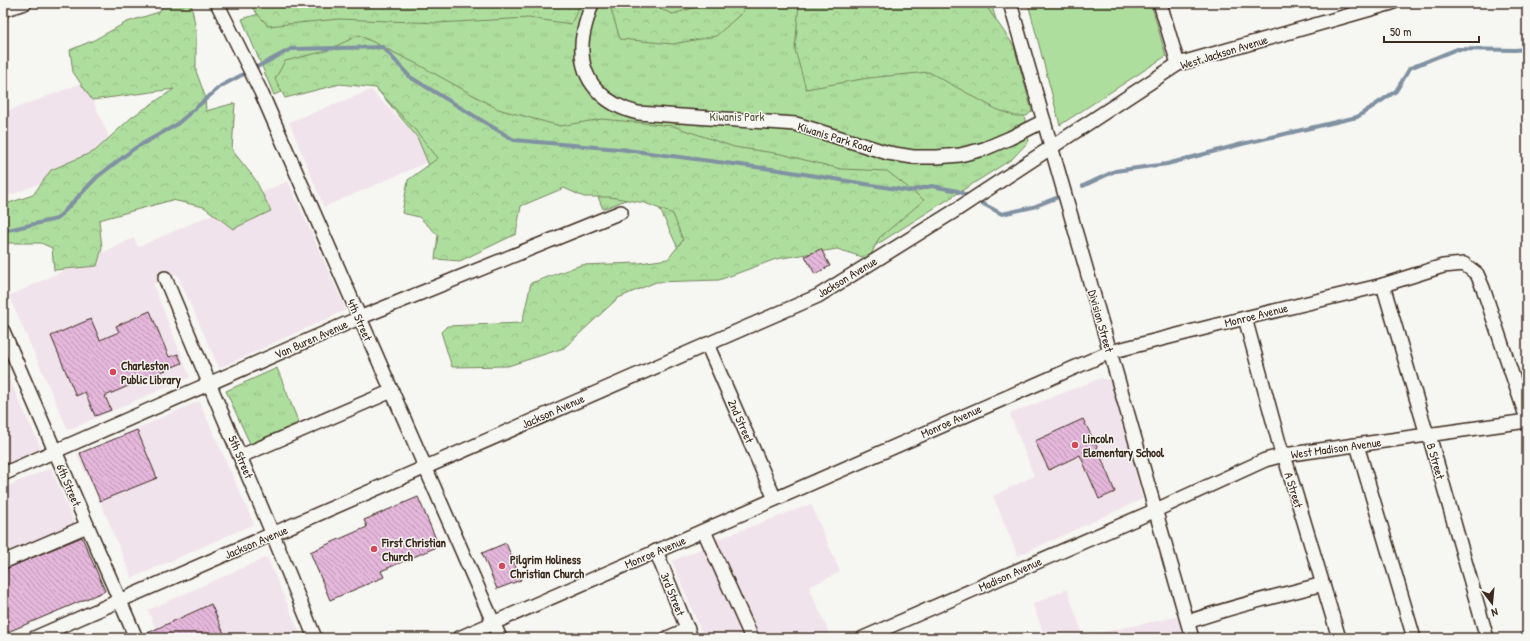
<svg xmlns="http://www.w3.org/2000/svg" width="1530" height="641" font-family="'Patrick Hand',sans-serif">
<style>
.built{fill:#f1e3eb}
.grass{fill:url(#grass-tufts);stroke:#74845e}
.forest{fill:url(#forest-crowns);stroke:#74845e}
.garden{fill:#aede9e;stroke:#74845e}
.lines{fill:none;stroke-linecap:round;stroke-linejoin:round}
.stream{stroke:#8091a1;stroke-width:4}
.building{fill:url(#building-back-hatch);stroke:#3b2a1e}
.minor-casing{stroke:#3b2a1e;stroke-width:16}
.minor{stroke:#f6f6f2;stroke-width:13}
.poi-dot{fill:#d1495b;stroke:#f6f6f2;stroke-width:1.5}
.labels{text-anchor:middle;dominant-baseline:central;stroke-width:3;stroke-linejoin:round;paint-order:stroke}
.street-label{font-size:12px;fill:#3b2a1e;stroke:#f6f6f2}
.park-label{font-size:12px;fill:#58573e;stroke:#f6f6f2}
.poi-label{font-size:12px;font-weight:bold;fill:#3b2a1e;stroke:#f6f6f2;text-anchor:start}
</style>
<defs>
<pattern id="grass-tufts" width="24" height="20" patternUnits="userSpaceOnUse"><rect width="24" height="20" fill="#aede9e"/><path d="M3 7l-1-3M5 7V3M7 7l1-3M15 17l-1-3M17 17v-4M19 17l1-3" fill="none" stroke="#97bf88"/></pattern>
<pattern id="forest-crowns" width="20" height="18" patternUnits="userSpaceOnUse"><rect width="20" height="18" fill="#aede9e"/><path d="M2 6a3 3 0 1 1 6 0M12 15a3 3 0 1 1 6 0" fill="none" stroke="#97bf88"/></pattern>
<pattern id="building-back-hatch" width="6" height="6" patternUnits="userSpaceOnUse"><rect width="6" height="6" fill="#e4b7db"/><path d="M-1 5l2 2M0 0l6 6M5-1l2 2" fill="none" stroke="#ba95b1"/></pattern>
</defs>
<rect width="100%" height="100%" fill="#f6f6f2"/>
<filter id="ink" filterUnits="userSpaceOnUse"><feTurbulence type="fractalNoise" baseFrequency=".025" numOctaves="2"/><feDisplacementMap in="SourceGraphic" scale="8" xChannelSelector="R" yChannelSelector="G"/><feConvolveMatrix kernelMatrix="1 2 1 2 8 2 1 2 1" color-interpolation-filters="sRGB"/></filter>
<g filter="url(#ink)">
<g class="built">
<polygon points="85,82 116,153 3,198 3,113"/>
<polygon points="371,90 417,137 428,162 324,207 289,122"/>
<polygon points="288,181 346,310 219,368 177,274 153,284 190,377 68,430 9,296 134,238 138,247"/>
<polygon points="3,366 41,448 3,465"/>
<polygon points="1101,378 1113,381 1142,499 1018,556 993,496 1034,476 1010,414"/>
<polygon points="199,401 254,524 132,578 100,501 77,455"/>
<polygon points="51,468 75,525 3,556 3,488"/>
<polygon points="811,504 840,572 809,587 831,638 756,638 713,541"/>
<polygon points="706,547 746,638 704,638 672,561"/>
<polygon points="267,557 302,638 160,638 148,610"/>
<polygon points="1067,589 1083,636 1177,617 1184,638 1045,638 1033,604"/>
</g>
<g class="grass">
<polygon points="295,3 991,3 1023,110 1029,141 1012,159 857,257 845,221 683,259 651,190 603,209 585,165 449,213 417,137 376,88 346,70 306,81 274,95 242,19"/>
<polygon points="277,368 300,426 251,446 226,391"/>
</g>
<g class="forest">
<polygon points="165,3 191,3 196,30 196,71 205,96 206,111 235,103 232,150 255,179 271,211 233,229 204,207 172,200 99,220 102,248 97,266 54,270 52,248 41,243 3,243 3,205 33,195 51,170 95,151 132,117 174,89 92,100 73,72 70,50 94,40 127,22 159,12"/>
<polygon points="248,3 581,3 571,24 529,18 437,23 339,19 268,26"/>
<polygon points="633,3 644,3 673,14 709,3 738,3 744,11 716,36 673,44 620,39 610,6"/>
<polygon points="799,3 984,3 1014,46 1032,111 1027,116 1015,116 996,109 929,72 868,78 806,89 795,50"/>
<polygon points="359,35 421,66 498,109 560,126 602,119 673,126 734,147 781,154 841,169 887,171 924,200 879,238 869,259 837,249 776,259 719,280 656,282 618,298 564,348 508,366 452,367 441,332 447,326 522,323 531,283 581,265 640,263 668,259 683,240 673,214 645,203 610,197 584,197 564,188 521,206 516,234 460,261 435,259 438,235 419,217 402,213 408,180 438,158 416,131 376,88 340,84 285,98 275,79 285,61 326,51"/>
</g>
<polygon class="garden" points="1028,3 1151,3 1166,56 1060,125"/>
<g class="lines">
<g class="stream">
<polyline points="1083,186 1115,171 1167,164 1242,144 1357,117 1396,91 1410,68 1457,49 1515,50 1527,49"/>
<polyline points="976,200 1002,214 1033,207 1056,198"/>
<polyline points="3,231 57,219 97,177 135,148 176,125 221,86 291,49 383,47 410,77 514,140 619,149 779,170 909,191 932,186 958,191 970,197"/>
</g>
</g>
<g class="building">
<polygon points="821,249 830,266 815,274 805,256"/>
<polygon points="150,311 169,357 178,354 182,363 105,396 111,410 95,416 85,392 76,396 51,336 91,319 100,340 119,332 116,326"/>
<polygon points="1083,419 1097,447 1115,492 1099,499 1080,455 1049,470 1035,441"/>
<polygon points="137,430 157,478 100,501 80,453"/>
<polygon points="418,497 439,546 381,571 384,577 330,600 310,552 367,527 364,520"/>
<polygon points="82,537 105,591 3,634 3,570"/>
<polygon points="506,543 521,580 497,589 482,553"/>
<polygon points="211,604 226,638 144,638 143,635"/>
</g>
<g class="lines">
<g class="minor-casing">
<g id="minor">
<polyline points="217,3 261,92 500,638"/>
<path d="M592,3C588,17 582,31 582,45C580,82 605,105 638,113L796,124L888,153L913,157H937L960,155L984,149L1010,138L1044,121"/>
<polyline points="1010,3 1192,638"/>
<polyline points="1160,3 1178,64"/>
<polyline points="3,10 25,3"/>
<polyline points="165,278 273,535 315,638"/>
<polyline points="1383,285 1425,428 1429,435 1487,638"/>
<polyline points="1245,318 1281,450 1284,455 1339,638"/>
<polyline points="3,331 136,638"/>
<polyline points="707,344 775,499"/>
<polyline points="1357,445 1414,638"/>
<polyline points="241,456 392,391"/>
<polyline points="3,474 359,318 621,212"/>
<polyline points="704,531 752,638"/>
<polyline points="656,551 691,638"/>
<polyline points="3,562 87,526"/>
<path d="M1188,622C1232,606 1278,596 1323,584"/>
<polyline points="34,638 818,296 953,212 1178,64 1392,3"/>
<polyline points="459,638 1110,352 1245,318 1383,285 1443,266 1464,264 1477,274 1483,288 1527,419"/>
<polyline points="667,638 688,629"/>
<polyline points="863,638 1156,510 1265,460 1284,455 1527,421"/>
</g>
</g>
<use href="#minor" class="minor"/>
</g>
</g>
<g class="poi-dot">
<circle cx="113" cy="372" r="4"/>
<circle cx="1075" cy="445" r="4"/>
<circle cx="374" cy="549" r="4"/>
<circle cx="502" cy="566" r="4"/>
</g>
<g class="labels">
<g class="street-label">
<text transform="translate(1224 52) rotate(-17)">West Jackson Avenue</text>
<text transform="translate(835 137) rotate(17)">Kiwanis Park Road</text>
<text transform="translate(847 277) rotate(-31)">Jackson Avenue</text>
<text transform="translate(1256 315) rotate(-14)">Monroe Avenue</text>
<text transform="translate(360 320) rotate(66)">4th Street</text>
<text transform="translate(1101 321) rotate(74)">Division Street</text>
<text transform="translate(311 339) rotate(-24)">Van Buren Avenue</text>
<text transform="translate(553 411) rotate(-24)">Jackson Avenue</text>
<text transform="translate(741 421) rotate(66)">2nd Street</text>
<text transform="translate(951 421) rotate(-24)">Monroe Avenue</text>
<text transform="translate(1336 448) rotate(-8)">West Madison Avenue</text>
<text transform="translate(241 457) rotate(67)">5th Street</text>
<text transform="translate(1436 461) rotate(74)">B Street</text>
<text transform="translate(69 485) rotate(67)">6th Street</text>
<text transform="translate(1294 490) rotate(73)">A Street</text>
<text transform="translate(256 542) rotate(-23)">Jackson Avenue</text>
<text transform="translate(655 552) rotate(-23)">Monroe Avenue</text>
<text transform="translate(1010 574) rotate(-24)">Madison Avenue</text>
<text transform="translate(673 594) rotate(68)">3rd Street</text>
</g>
<g class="park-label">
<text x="737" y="116">Kiwanis Park</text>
</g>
<g class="poi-label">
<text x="121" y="365">Charleston<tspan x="121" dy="14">Public Library</tspan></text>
<text x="1083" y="438">Lincoln<tspan x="1083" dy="14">Elementary School</tspan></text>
<text x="382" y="542">First Christian<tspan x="382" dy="14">Church</tspan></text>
<text x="510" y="559">Pilgrim Holiness<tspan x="510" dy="14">Christian Church</tspan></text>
</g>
</g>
<rect width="1530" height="641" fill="none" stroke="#f6f6f2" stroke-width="16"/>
<rect x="8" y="8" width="1514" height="625" fill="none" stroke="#3b2a1e" stroke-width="1.5" filter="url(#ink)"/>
<g transform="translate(1492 603) rotate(164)" stroke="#f6f6f2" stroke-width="3" paint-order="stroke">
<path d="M0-3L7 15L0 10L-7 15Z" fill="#3b2a1e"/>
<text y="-6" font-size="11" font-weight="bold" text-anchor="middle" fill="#3b2a1e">N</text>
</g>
<path d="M1384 36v6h95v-6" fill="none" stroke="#3b2a1e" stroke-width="2"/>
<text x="1390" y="36" font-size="12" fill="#3b2a1e" stroke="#f6f6f2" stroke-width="3" paint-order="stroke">50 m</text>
</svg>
